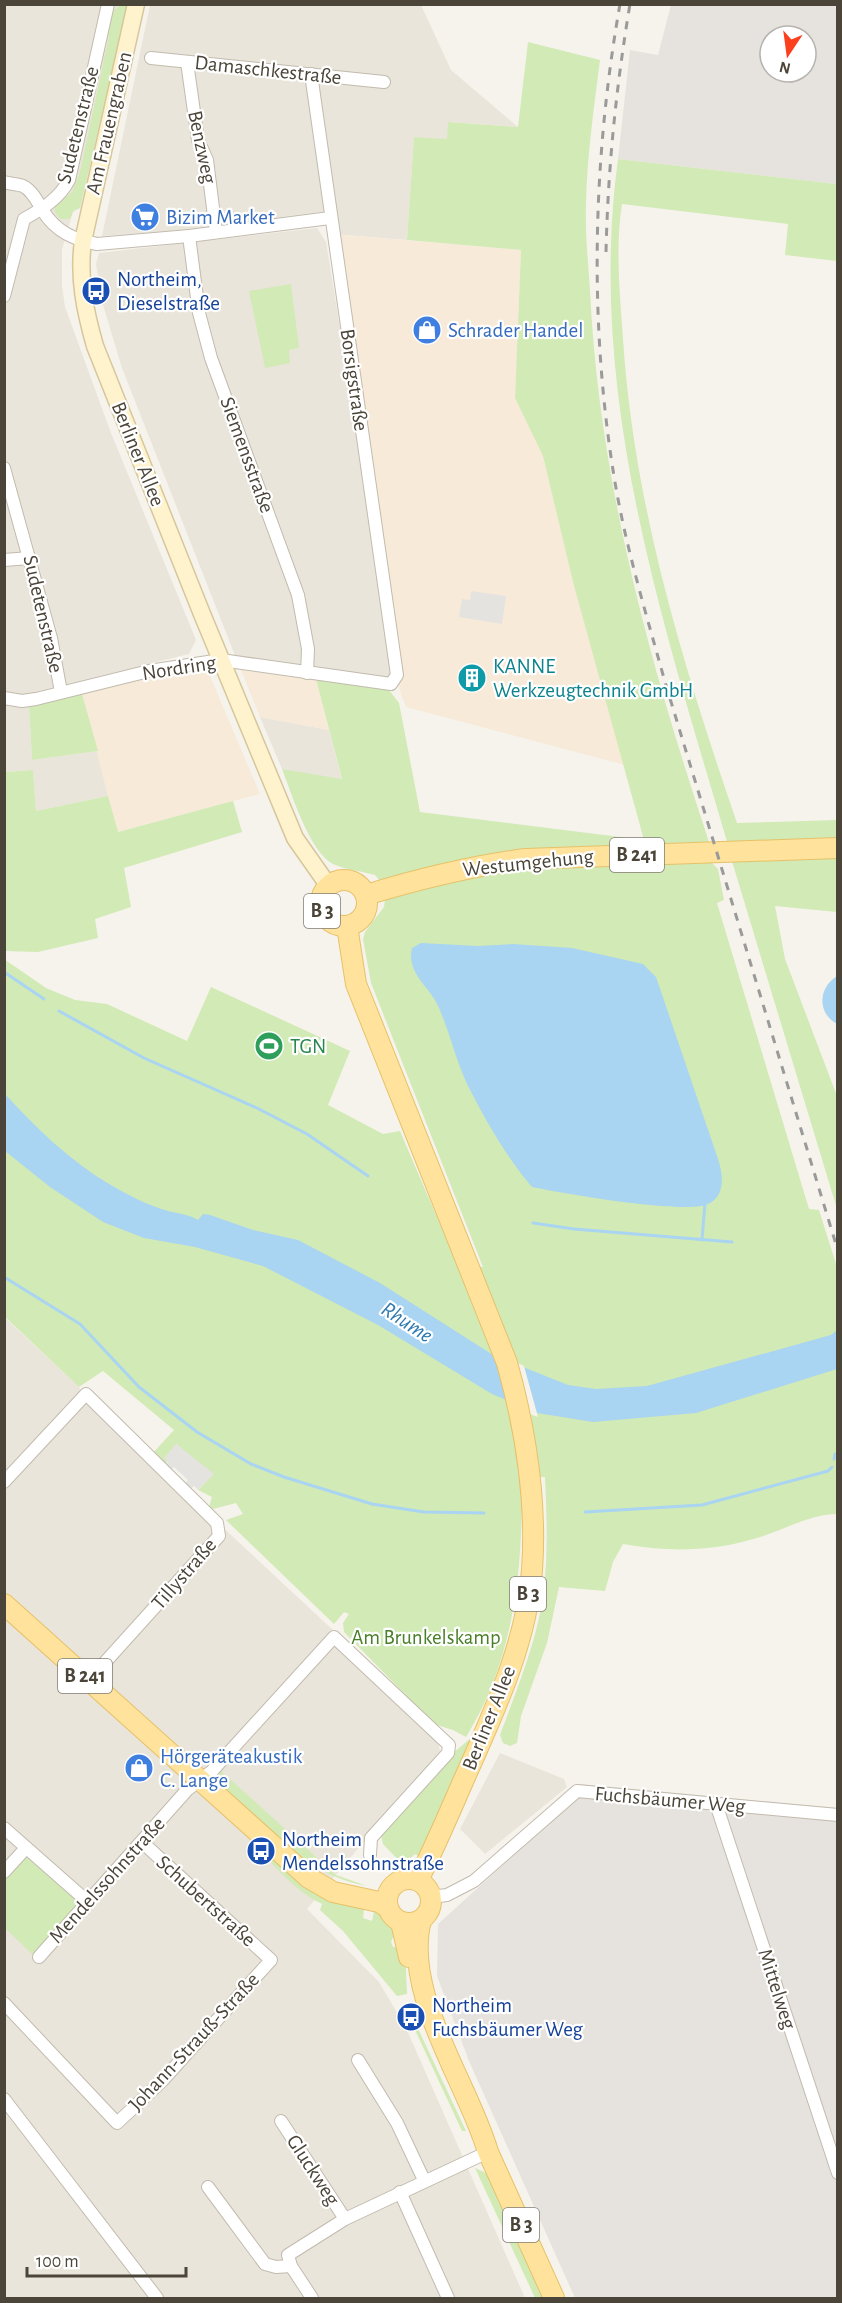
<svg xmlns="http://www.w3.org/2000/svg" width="842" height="2303" font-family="'Alegreya Sans',sans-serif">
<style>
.residential{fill:#eae5da}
.commercial{fill:#f7ead8}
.industrial{fill:#e6e2dd;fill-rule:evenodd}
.green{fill:#d2eab5}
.parking{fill:#e5e3e0}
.water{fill:#a9d4f2}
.pier{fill:#f6f3ec}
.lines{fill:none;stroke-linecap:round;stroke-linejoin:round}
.stream{stroke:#a9d4f2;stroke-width:3}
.minor-casing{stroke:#c2bbae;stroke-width:14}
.secondary-casing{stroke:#d6c79b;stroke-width:19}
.primary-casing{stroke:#e6c16a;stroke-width:22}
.minor{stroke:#fff;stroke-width:12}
.secondary{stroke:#fff3cd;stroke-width:16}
.primary{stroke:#ffe39c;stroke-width:20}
.rail{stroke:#9a9a9a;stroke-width:3;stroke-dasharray:8 8;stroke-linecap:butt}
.labels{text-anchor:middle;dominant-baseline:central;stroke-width:4.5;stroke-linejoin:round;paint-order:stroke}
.shield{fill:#fff;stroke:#817c74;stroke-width:1.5}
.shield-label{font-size:20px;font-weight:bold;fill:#4b4439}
.street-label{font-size:21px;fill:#4b4439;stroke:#fff}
.shop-label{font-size:21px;fill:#366cbe;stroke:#fff;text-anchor:start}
.transit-label{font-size:21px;fill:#164399;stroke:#fff;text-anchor:start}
.culture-label{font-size:21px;fill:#0d838f;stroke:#fff;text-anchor:start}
.leisure-label{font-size:21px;fill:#27864d;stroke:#fff;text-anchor:start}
.park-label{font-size:21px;fill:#4a7f2a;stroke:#fff}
.water-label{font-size:22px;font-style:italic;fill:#2e7ab2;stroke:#fff}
</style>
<rect width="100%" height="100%" fill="#f6f3ec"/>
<g class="residential">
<polygon points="5,5 127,5 80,208 73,212 62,249 62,286 65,307 111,433 196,640 189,654 34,692 29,706 32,760 98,751 108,796 36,811 33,770 5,772"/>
<polygon points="150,5 421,5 451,70 518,127 449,122 448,140 414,137 407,240 332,234 336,210 171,231 102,236"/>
<polygon points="317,228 326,242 397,675 389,680 236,658 122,368 103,305 96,264 99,253"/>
<polygon points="260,717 329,730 342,780 282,769"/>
<polygon points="4,1317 79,1387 85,1399 434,1724 440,1751 307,1909 379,1982 406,2028 525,2298 5,2298"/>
<polygon points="500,1753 564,1779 567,1787 485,1854 460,1829"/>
</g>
<g class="commercial">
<polygon points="332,234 521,250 515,398 543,456 573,582 625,765 406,707 400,691"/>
<polygon points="241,670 316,679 329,730 260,717"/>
<polygon points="204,673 210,676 260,794 117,832 82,694 134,681"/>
</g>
<g class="industrial">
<path d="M671,5H837V184L618,159L630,50L658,55ZM770,36H806V72H770Z"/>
<polygon points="580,1784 837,1808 837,2298 575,2298 469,2061 437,1976 438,1924 556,1817"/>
</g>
<g class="green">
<polygon points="121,5 127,5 80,208 73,211 70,219 60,219 55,212 55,207 72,192 80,172 109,36 106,32 114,10"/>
<path d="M528,42L600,60C594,107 587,156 586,204C585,232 588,261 590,290C599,482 650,664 710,845L451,863L379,880L375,875C361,871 346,870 333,864C310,853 291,792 282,769L342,779L316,679L389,690L399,703L420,812L644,840L573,582L543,456L515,398L521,250L407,240L414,137L447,139L448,122L518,127Z"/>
<path d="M618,159L837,184V261L785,255L788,224L622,204C615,248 620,295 623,339C634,507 683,665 737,823L837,820V841L728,845C663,623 586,394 618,159Z"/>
<polygon points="291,284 299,348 289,350 290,363 265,368 249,291"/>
<polygon points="82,694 98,751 32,760 29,706"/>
<polygon points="33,770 36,811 108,796 118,832 233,801 242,832 124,868 131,907 95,919 98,938 38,952 5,951 5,772"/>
<polygon points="837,855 837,912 775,906 785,959 837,1096 837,1209 731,858"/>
<path d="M711,862L718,869L724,900L717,903L809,1209L819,1210L837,1267V1514C808,1514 781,1532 753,1539C710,1552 666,1552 623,1544L613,1562L605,1591L559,1587L547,1643L521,1716L517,1743L510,1746L503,1743L500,1735C514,1697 530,1658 539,1618C549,1573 547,1523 545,1477H521C524,1567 514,1660 466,1737L453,1730L434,1724L344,1632L343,1623L349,1614L344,1612L334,1624L226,1520L243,1514L236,1503L213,1509L209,1507L212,1497L198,1490L213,1474L176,1444L165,1466L152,1454L174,1430L103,1371L79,1387L5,1317L4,959L46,988L75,1000L107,1004L187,1041L211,987L350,1051L328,1105L383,1134L400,1131L457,1264L483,1267L371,983L363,939L365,932L384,907L385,899C482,858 608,865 711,862Z"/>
<polygon points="481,1722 419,1856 415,1854 403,1865 383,1844 381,1835 452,1754 472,1737"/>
<path d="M220,1770L336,1875L367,1886C305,1876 262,1823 217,1782Z"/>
<path d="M264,1852L285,1866L365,1903L363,1918L372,1921L375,1906L396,1926L403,1937H393L391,1942L393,1947H405L407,1994L397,1996L343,1931L320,1910L322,1904C298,1893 280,1872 262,1853Z"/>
<polygon points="33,1858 73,1895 75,1907 33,1955 5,1928 4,1878 22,1859"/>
<polygon points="413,2018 466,2131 462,2131 410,2019"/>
<polygon points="475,2168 488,2174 547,2298 535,2298"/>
</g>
<g class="parking">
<polygon points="471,591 506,596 502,624 459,617 462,599 470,600"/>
<polygon points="176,1444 214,1474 198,1490 194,1486 190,1489 185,1484 188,1480 174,1467 169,1471 165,1466 168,1462 164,1458"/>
</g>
<g class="water">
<path d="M421,943L478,946L513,944L572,948L643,964L656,977L718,1159C723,1174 726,1196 708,1204C684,1215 562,1193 532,1187C507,1158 486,1121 468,1086C456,1061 450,1033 439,1008C430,986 406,974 412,948Z"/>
<path d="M837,976H838L837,1024C817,1013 818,988 837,976Z"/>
<path d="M4,1093C35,1127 70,1161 109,1184C126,1194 149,1206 168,1211C179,1214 188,1214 198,1220L203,1214L210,1215L253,1230L298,1240L380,1283L493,1355L568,1385L596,1389L647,1386L831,1335L837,1330V1369L696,1413L593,1422L537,1413L492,1394L378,1325L263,1266L195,1247L144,1238L103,1222L50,1187L5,1151Z"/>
</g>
<polygon class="pier" points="495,1352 524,1366 538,1417 508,1406"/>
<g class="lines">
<g class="stream">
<polyline points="4,972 44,999"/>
<polyline points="59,1011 144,1058 257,1108 307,1134 368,1176"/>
<polyline points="533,1223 574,1229 732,1242"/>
<polyline points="702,1240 705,1203"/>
<polyline points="4,1277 80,1324 139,1387 197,1432 251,1464 284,1477 372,1504 424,1512 484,1513"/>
<polyline points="834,1459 835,1454"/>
<polyline points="585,1512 702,1505 828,1471 832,1467"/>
</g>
<g class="minor-casing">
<g id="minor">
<polyline points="151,58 384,82"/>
<polyline points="187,62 198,140 207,160 216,232"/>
<path d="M4,182C10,184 18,184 23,186C33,191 38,203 43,211C56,232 75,240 97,244L189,236L330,218"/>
<polyline points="189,236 199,313 211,358 298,595 308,649 307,673"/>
<path d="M4,296L24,219C42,209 59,199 69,180L108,4"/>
<polyline points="4,468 51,638 61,692"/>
<polyline points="4,560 30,558"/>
<polyline points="4,698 22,701 36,699 149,671 221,660 391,684 397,675 311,74"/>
<polyline points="4,1482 86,1394 217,1523 219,1536 89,1680"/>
<polyline points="716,1804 838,2173"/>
<polyline points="4,1828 88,1902"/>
<polyline points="4,1872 26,1848"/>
<polyline points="431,1897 447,1895 474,1881 577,1791 838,1815"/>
<polyline points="39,1957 187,1790 212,1771 334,1637 449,1745 448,1753 371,1838 370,1855"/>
<polyline points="4,2003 117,2123 162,2081 271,1960 142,1842"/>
<polyline points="358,2060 397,2123 424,2180"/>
<polyline points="4,2099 157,2298"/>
<polyline points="281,2121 345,2219"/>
<polyline points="208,2187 265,2264 276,2267 291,2266"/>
<polyline points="400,2192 448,2298"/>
<polyline points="312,2298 291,2266 288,2255 345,2219 488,2152"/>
</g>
</g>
<g class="secondary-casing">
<path id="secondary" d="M136,4L83,241C78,278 85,311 95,346L202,614L295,838L328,885"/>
</g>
<g class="primary-casing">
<g id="primary">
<circle cx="344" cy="903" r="23"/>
<path d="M366,895C419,879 471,866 526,859L838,848"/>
<path d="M347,926L356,984L507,1363C526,1431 537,1499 532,1570C527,1642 494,1712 465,1777C450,1811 435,1847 418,1880"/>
<polyline points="4,1604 309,1878 333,1892 379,1902 387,1907"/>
<circle cx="409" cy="1901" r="22"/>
<path d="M421,1920C402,1994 468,2083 488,2152L554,2298"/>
<polyline points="401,1922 409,1957"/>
</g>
</g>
<use href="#minor" class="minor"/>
<use href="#secondary" class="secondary"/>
<use href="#primary" class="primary"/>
<g class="rail">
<path d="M620,4C593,157 589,317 613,470C624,542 646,613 665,682L838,1251"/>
<path d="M606,252C608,167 616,88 630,4"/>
</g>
</g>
<defs>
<g id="supermarket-disc" transform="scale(1.5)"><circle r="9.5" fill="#3f7fe0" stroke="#fff"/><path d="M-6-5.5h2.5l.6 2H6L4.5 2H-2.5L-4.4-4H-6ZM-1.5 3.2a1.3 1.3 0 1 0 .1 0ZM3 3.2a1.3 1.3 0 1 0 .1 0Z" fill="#fff"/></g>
<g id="bus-disc" transform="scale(1.5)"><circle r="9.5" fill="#1a4fb4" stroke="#fff"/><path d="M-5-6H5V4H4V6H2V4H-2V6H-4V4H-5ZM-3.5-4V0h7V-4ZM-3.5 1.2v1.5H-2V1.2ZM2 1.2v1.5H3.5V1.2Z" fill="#fff"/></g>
<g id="shop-disc" transform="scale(1.5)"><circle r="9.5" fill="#3f7fe0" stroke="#fff"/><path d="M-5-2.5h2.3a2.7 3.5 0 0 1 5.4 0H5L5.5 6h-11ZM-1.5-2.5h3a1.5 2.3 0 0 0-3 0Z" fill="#fff"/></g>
<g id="building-disc" transform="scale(1.5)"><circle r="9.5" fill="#0f9aa8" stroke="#fff"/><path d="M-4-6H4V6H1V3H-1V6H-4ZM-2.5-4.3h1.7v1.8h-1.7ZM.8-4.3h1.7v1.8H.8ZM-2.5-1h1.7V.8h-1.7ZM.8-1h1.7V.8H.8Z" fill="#fff"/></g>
<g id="stadium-disc" transform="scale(1.5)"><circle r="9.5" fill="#2e9e5b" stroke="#fff"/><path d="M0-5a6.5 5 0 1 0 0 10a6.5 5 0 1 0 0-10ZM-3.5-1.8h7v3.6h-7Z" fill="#fff"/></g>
</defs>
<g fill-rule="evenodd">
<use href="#supermarket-disc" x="145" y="217"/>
<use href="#bus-disc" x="96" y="291"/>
<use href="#shop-disc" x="427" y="330"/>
<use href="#building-disc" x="472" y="678"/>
<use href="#stadium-disc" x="269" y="1046"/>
<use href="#shop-disc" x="139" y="1768"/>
<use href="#bus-disc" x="261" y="1851"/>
<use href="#bus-disc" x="411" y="2017"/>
</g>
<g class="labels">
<g class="shield">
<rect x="610" y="838" width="54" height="34" rx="4.5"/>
<rect x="304" y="894" width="36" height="34" rx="4.5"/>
<rect x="510" y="1577" width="36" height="34" rx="4.5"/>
<rect x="58" y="1659" width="54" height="34" rx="4.5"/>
<rect x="503" y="2208" width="36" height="34" rx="4.5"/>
</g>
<g class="shield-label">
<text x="637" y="855">B 241</text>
<text x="322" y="911">B 3</text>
<text x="528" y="1594">B 3</text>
<text x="85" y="1676">B 241</text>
<text x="521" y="2225">B 3</text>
</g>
<g class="street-label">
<text transform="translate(268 70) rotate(6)">Damaschkestraße</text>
<text transform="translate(109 123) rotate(-77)">Am Frauengraben</text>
<text transform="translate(78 125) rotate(-76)">Sudetenstraße</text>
<text transform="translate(202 147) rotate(78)">Benzweg</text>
<text transform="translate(354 380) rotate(82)">Borsigstraße</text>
<text transform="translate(138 454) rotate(68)">Berliner Allee</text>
<text transform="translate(247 455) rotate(70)">Siemensstraße</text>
<text transform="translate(43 614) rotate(77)">Sudetenstraße</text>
<text transform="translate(179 668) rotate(-9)">Nordring</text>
<text transform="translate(528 863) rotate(-6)">Westumgehung</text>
<text transform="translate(184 1574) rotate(-49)">Tillystraße</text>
<text transform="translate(489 1718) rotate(-68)">Berliner Allee</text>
<text transform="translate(670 1800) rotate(5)">Fuchsbäumer Weg</text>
<text transform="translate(107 1880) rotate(-48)">Mendelssohnstraße</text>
<text transform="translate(206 1901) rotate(42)">Schubertstraße</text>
<text transform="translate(777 1989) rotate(72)">Mittelweg</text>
<text transform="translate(194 2042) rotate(-47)">Johann-Strauß-Straße</text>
<text transform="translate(313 2170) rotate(57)">Gluckweg</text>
</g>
<g class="shop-label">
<text x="166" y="217">Bizim Market</text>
<text x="448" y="330">Schrader Handel</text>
<text x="160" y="1756">Hörgeräteakustik<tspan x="160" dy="24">C. Lange</tspan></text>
</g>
<g class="transit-label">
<text x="117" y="279">Northeim,<tspan x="117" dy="24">Dieselstraße</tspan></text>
<text x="282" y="1839">Northeim<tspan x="282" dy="24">Mendelssohnstraße</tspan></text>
<text x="432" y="2005">Northeim<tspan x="432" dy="24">Fuchsbäumer Weg</tspan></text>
</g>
<g class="culture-label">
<text x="493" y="666">KANNE<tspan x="493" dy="24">Werkzeugtechnik GmbH</tspan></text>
</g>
<g class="leisure-label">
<text x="290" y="1046">TGN</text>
</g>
<g class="park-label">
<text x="426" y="1637">Am Brunkelskamp</text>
</g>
<g class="water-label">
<text transform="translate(407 1322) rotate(33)">Rhume</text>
</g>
</g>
<rect width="842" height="2303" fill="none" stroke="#4b4439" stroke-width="12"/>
<g transform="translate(788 54) rotate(193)"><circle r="28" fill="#ffffff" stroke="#b7b4b0" stroke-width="1.5"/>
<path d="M0-4.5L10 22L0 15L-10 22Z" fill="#fc3f1d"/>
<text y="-9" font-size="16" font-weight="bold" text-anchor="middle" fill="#4b4439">N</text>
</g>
<path d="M27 2267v9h159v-9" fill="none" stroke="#4b4439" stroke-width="3"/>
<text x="36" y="2267" font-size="18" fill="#4b4439" stroke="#ffffff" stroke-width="4.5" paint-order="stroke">100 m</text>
</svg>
